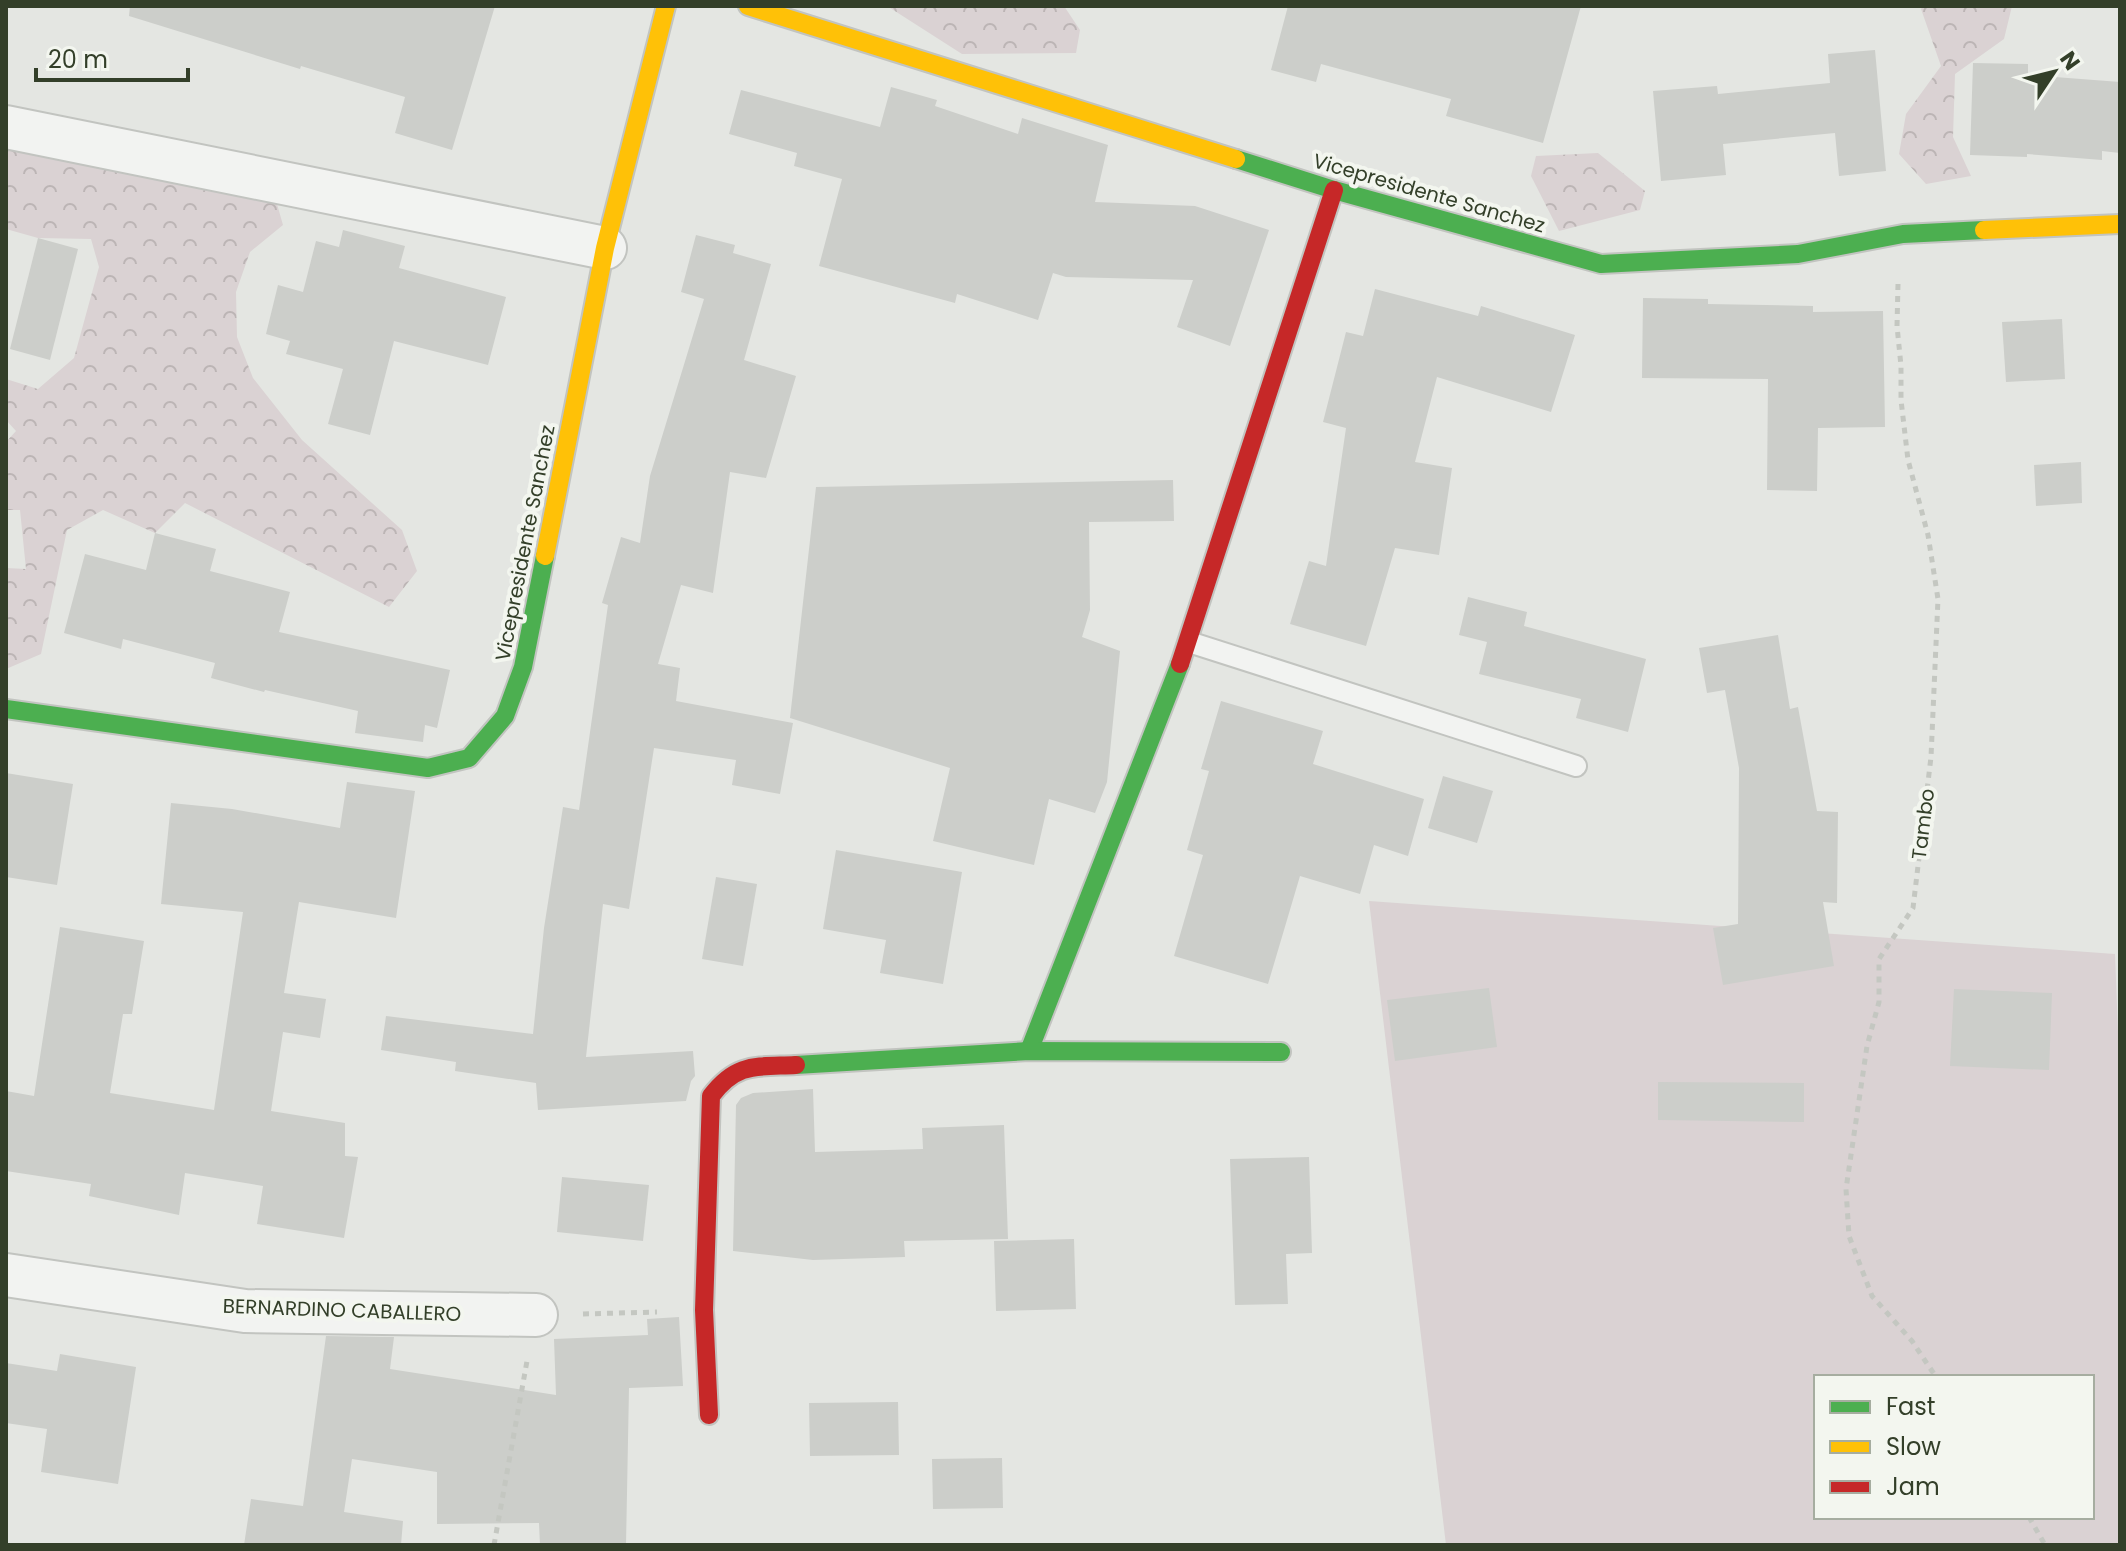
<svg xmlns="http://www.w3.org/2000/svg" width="2126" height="1551" font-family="Poppins,sans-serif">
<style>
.grass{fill:#dad2d3;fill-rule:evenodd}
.forest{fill:url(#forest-crowns)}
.building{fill:#ccceca}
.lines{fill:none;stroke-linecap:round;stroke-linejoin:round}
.lane-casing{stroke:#c2c4c0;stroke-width:24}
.street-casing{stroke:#c2c4c0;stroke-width:46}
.fast-casing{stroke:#c2c4c0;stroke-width:22}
.slow-casing{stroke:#c2c4c0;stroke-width:22}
.jam-casing{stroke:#c2c4c0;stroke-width:22}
.path{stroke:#c4c7c1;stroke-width:5;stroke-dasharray:6 6;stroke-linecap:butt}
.lane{stroke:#f2f3f1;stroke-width:20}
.street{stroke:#f2f3f1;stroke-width:42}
.fast{stroke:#4caf50;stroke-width:18}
.slow{stroke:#ffc107;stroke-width:18}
.jam{stroke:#c62828;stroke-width:18}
.labels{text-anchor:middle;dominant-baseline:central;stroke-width:8;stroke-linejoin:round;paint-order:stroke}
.street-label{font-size:20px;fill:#333f29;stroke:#f3f6ef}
</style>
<defs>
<pattern id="forest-crowns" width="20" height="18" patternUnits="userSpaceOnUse" patternTransform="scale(2)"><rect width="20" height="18" fill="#dad2d3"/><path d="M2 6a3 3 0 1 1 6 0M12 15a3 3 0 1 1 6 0" fill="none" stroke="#bcb5b5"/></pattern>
</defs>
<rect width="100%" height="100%" fill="#e4e6e2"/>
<path class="grass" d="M1369,901L2115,954L2120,1084V1545H1446ZM1816,1377H2092V1517H1816Z"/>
<g class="forest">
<polygon points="887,6 1064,6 1080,30 1076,53 962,54"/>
<polygon points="1923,6 2012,6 2004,39 1955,74 1953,137 1971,176 1926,184 1899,154 1906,114 1941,66 1921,9"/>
<polygon points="6,109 72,118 195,149 271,183 283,225 250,252 236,292 237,337 253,378 302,440 402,530 417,571 389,607 185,503 155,533 103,510 67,530 41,654 6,669 6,568 26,569 20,510 6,510 6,442 16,431 6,420 6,379 38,389 74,358 99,267 91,239 38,238 6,229"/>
<polygon points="1598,153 1645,191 1640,210 1559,231 1531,176 1536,156"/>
</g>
<g class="building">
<polygon points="130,6 495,6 452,150 395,133 405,97 301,66 300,69 129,16"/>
<polygon points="1288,6 1581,6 1543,143 1446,116 1451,99 1321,64 1316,82 1271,70"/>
<polygon points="1875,50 1886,171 1839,176 1835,133 1723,144 1726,175 1661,181 1653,91 1717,86 1718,94 1830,83 1828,54"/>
<polygon points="1973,63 2028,64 2028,75 2120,82 2120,153 2102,151 2102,160 2027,154 2027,157 1970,155"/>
<polygon points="891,87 937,100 935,106 1018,134 1022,118 1108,145 1095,202 1195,206 1269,230 1230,346 1177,327 1193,280 1066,277 1053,273 1038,320 957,294 955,303 819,266 842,179 794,166 797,153 729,134 741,90 880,127"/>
<polygon points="343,230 405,246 399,268 506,297 488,365 394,341 370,435 328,424 343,369 286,354 290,341 266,334 278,285 303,292 316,241 339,247"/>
<polygon points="696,235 735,245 733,253 771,264 744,360 796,376 766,478 730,472 713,593 681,585 658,664 680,668 676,701 793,723 780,794 732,785 736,760 654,748 629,909 603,904 586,1057 693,1051 695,1076 691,1081 686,1101 538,1110 536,1083 455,1071 456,1062 381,1050 386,1016 533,1034 544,928 563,807 579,810 608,605 602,603 621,537 640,543 650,476 704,299 681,292"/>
<polygon points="38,238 78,249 50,360 10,349"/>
<polygon points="1375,289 1478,316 1481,306 1575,335 1551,412 1437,377 1415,462 1452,468 1439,555 1395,548 1366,646 1290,624 1309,561 1326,566 1346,428 1323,422 1346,332 1363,336"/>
<polygon points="1643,298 1708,299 1708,304 1813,306 1813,312 1883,311 1885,427 1818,428 1817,491 1767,490 1768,379 1642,378"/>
<polygon points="2062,319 2065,379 2006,382 2002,322"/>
<polygon points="2081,462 2082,503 2036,506 2034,465"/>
<polygon points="1173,480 1174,521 1089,522 1090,610 1082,637 1120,651 1107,782 1095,813 1049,799 1034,865 933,841 950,768 790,718 816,487"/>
<polygon points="155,533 216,549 210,571 290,592 279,632 450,670 437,728 425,725 423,742 355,733 358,711 265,690 264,692 211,678 215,663 123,639 121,649 64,633 85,554 146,570"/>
<polygon points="1468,597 1527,612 1524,626 1646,659 1628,732 1576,718 1581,699 1479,674 1487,642 1459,635"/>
<polygon points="1778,635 1790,709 1798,707 1817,811 1838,812 1837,903 1823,902 1834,966 1723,985 1713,928 1738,924 1739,768 1725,690 1707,693 1699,648"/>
<polygon points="1221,701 1323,731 1313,764 1424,799 1408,856 1374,845 1360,894 1300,876 1268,984 1174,956 1203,855 1187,850 1209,771 1201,769"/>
<polygon points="6,773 73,784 57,885 6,877"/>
<polygon points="1443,776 1493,791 1477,843 1428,828"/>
<polygon points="347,782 415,791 396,918 299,902 284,993 326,999 320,1038 283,1032 271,1111 345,1123 345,1156 358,1157 344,1238 257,1224 263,1186 185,1173 179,1215 89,1196 91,1184 6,1171 6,1091 34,1096 60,927 144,941 132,1014 123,1014 110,1093 214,1110 243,912 161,904 171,803 232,809 340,828"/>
<polygon points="836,850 962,872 943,984 880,973 886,940 823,929"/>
<polygon points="716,877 757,884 743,966 702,959"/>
<polygon points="1489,988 1497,1047 1395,1061 1387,1000"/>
<polygon points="1954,989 2052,993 2049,1070 1950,1066"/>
<polygon points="1658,1082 1804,1083 1804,1122 1658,1120"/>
<polygon points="813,1089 815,1152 923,1149 922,1128 1004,1125 1008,1239 904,1241 905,1257 813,1260 733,1251 736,1105 741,1098 753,1093"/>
<polygon points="1309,1157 1312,1253 1286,1254 1288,1304 1235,1305 1230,1159"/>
<polygon points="562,1177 649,1185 643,1241 557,1232"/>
<polygon points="1074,1239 1076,1309 996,1311 994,1241"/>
<polygon points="679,1317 683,1386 629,1388 626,1545 540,1545 539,1523 437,1524 437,1472 352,1459 344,1512 403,1521 401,1545 244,1545 251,1499 303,1506 326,1336 394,1337 390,1369 556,1395 554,1339 648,1335 647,1319"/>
<polygon points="60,1354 136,1367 118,1484 41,1472 47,1429 6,1423 6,1363 57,1371"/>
<polygon points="898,1402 899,1455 810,1456 809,1403"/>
<polygon points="1002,1458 1003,1508 933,1509 932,1459"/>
</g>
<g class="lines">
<g class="lane-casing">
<polyline id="lane" points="1189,642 1576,766"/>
</g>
<g class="street-casing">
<g id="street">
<polyline points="6,127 605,248"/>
<polyline points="6,1275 245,1311 536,1315"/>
</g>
</g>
<g class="fast-casing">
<g id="fast">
<polyline points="1236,159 1334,190 1601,264 1798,254 1903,234 1984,230"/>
<polyline points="6,709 428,768 469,758 505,716 523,667 545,556"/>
<polyline points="1029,1051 1180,664"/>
<polyline points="796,1065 1029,1051 1281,1052"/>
</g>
</g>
<g class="slow-casing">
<g id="slow">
<polyline points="748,6 1236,159"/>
<polyline points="1984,230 2120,224"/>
<polyline points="545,556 605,248 666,6"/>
</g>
</g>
<g class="jam-casing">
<g id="jam">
<polyline points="1180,664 1334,190"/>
<path d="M709,1415L704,1310L711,1096C737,1062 756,1067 796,1065"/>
</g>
</g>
<g class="path">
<polyline points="1898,284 1897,326 1901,366 1901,400 1908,460 1928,535 1938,599 1931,757 1913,908 1879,959 1879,1002 1867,1046 1846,1189 1849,1236 1872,1296 1912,1341 1936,1377"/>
<polyline points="583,1314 657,1312"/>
<polyline points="2029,1517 2045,1545"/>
<polyline points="494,1545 527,1361"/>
</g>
<use href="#lane" class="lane"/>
<use href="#street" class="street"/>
<use href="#fast" class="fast"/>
<use href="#slow" class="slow"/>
<use href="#jam" class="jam"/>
</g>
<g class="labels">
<g class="street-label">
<text transform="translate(1429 193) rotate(16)">Vicepresidente Sanchez</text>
<text transform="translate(525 543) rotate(-79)">Vicepresidente Sanchez</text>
<text transform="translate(1923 824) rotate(-83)">Tambo</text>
<text transform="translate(342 1310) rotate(2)">BERNARDINO CABALLERO</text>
</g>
</g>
<rect width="2126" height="1551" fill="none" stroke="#333f29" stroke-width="16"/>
<rect x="1814" y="1375" width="280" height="144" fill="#f3f6ef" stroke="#a6ada0" stroke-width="2"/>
<rect x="1830" y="1401" width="40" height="12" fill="#4caf50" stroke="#a6ada0" stroke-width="2"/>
<text x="1886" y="1415" font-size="24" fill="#333f29">Fast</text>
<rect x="1830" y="1441" width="40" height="12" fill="#ffc107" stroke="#a6ada0" stroke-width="2"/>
<text x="1886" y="1455" font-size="24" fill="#333f29">Slow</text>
<rect x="1830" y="1481" width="40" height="12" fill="#c62828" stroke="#a6ada0" stroke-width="2"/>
<text x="1886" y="1495" font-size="24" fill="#333f29">Jam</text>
<g transform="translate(2054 72) rotate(55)" stroke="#f3f6ef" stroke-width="6" paint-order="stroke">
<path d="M0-6L14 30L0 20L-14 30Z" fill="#333f29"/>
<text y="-12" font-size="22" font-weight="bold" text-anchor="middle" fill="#333f29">N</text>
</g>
<path d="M36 68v12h152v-12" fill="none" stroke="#333f29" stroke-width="4"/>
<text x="48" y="68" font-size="24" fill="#333f29" stroke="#f3f6ef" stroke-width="6" paint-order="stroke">20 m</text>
</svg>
